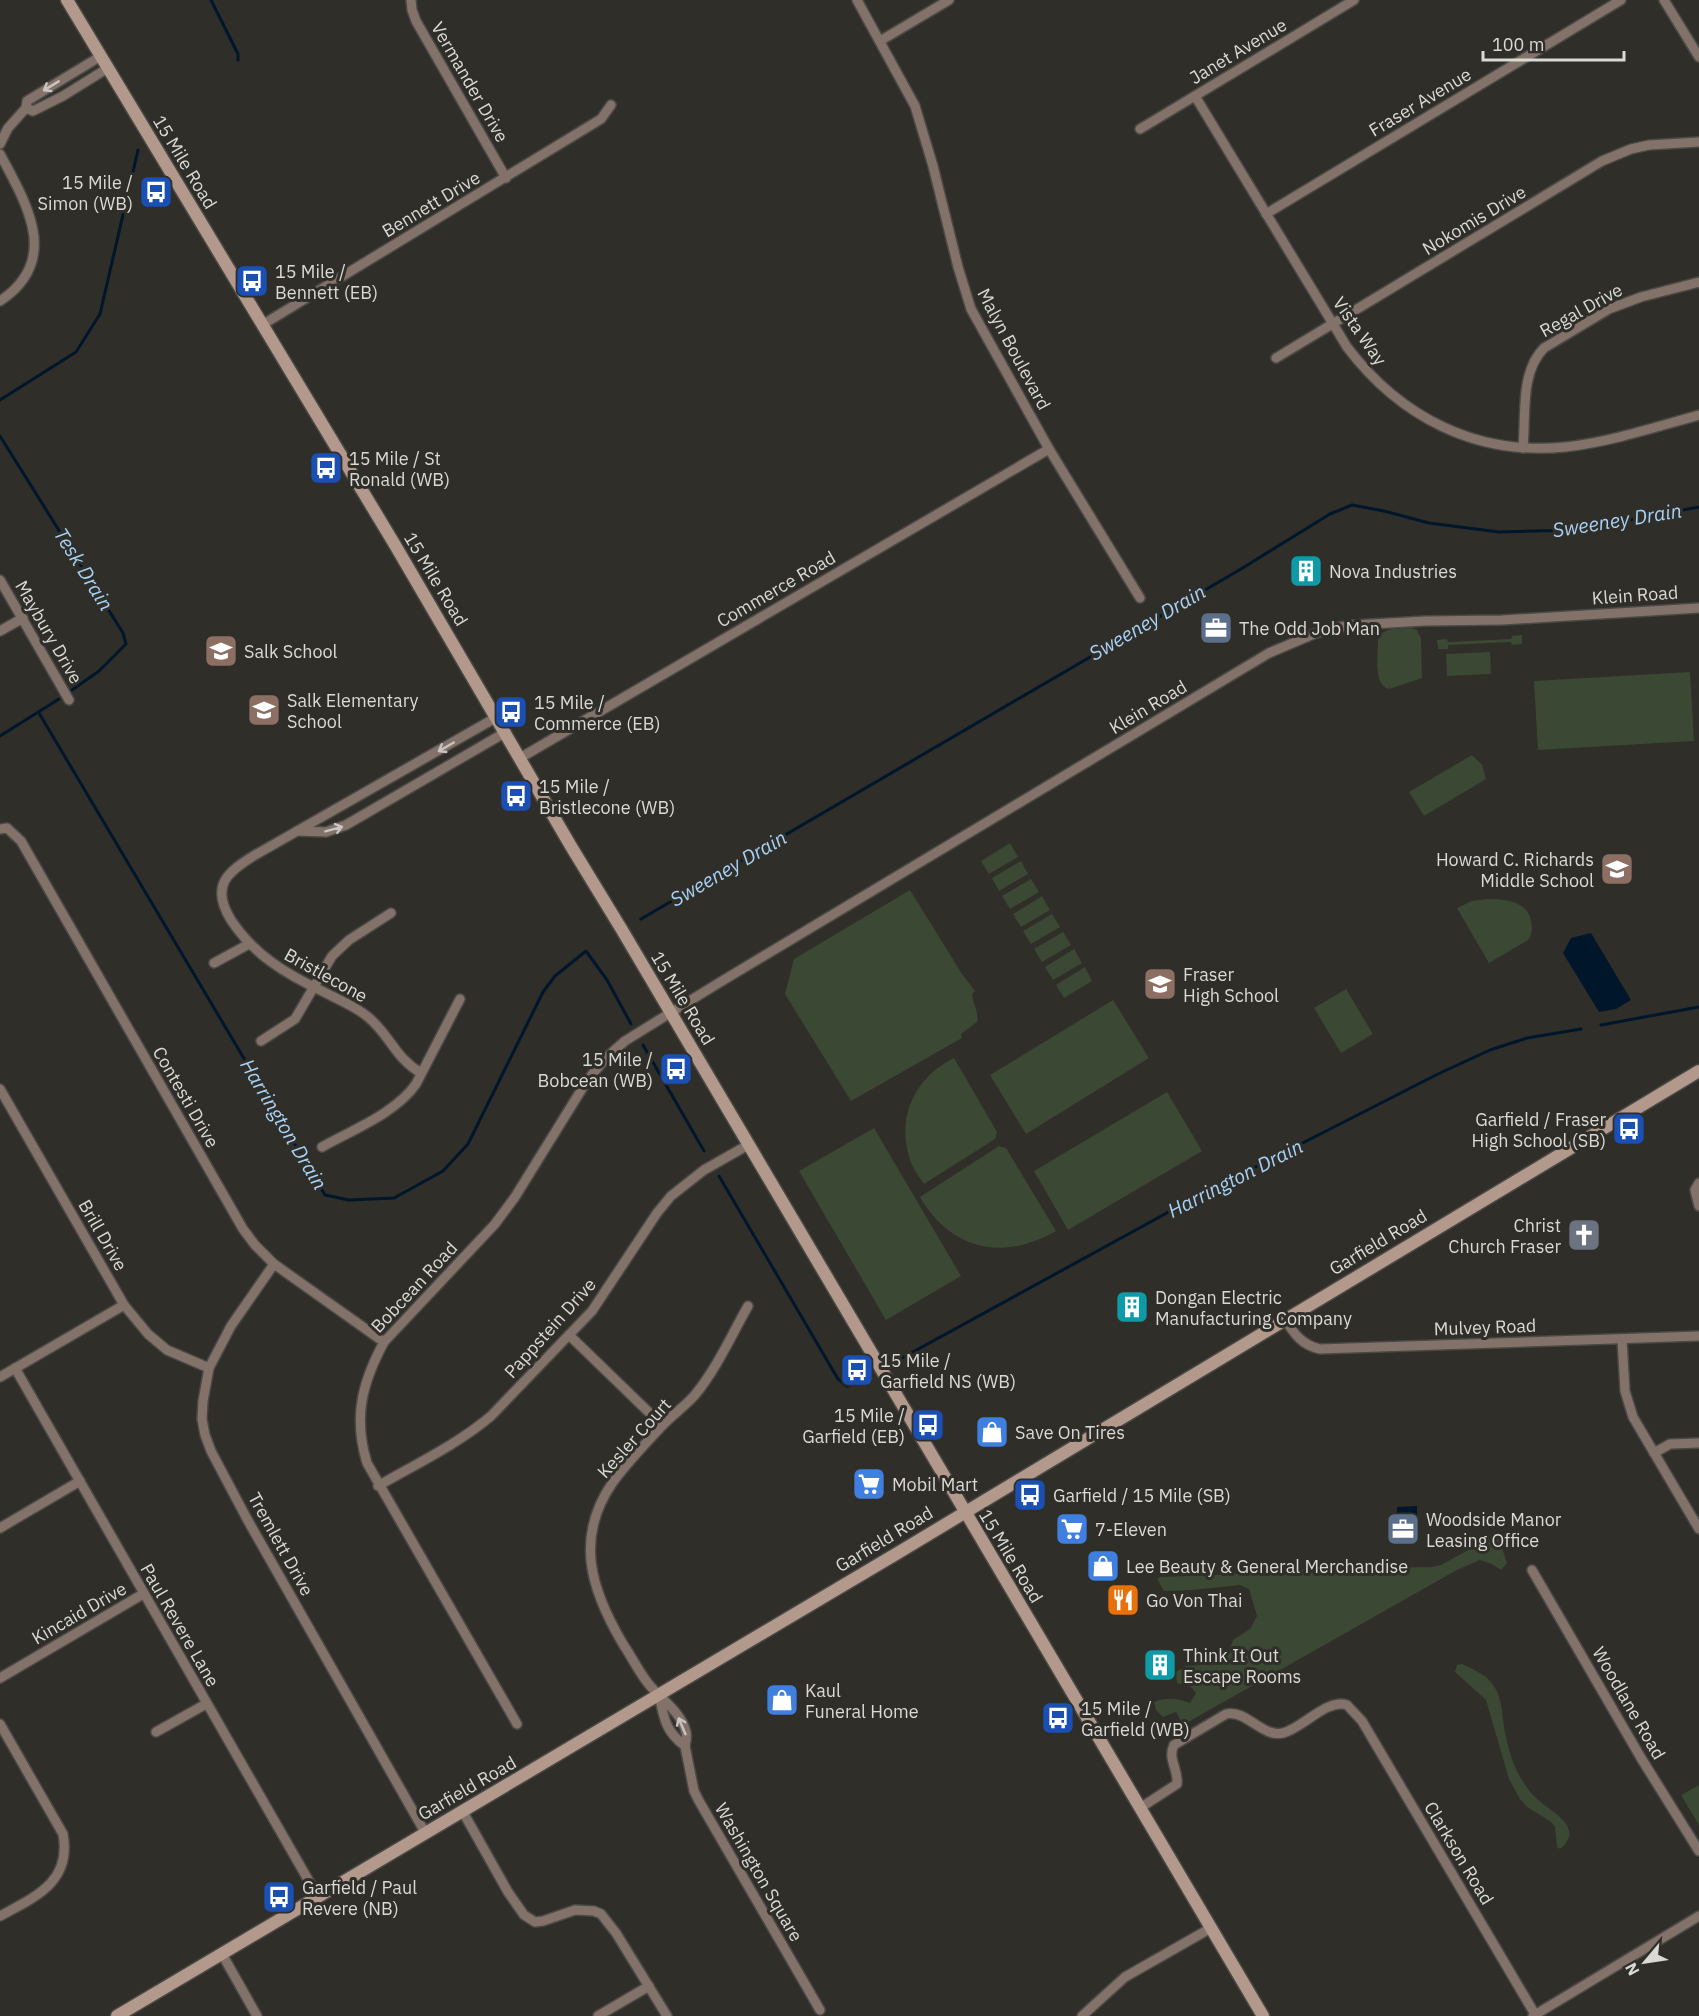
<svg xmlns="http://www.w3.org/2000/svg" width="1699" height="2016" font-family="'IBM Plex Sans',sans-serif">
<style>
.green{fill:#3b4833}
.water{fill:#00162b}
.lines{fill:none;stroke-linecap:round;stroke-linejoin:round}
.stream{stroke:#00162b;stroke-width:3}
.minor-casing{stroke:#4a4945;stroke-width:12}
.secondary-casing{stroke:#4a4945;stroke-width:15}
.minor{stroke:#83726a;stroke-width:9}
.secondary{stroke:#b3988c;stroke-width:12}
.oneway{stroke:#c9c4c0}
.labels{text-anchor:middle;dominant-baseline:central;stroke-width:6;stroke-linejoin:round;paint-order:stroke}
.street-label{font-size:18px;fill:#dad9d6;stroke:#2f2e29}
.poi-label{font-size:18px;fill:#dad9d6;stroke:#2f2e29;text-anchor:start}
.water-label{font-size:20px;font-style:italic;fill:#a8d1f6;stroke:#2f2e29}
</style>
<rect width="100%" height="100%" fill="#2f2e29"/>
<g class="green">
<path d="M1411,628L1417,630L1421,638L1422,678L1389,689C1373,685 1378,654 1378,640C1383,626 1398,629 1411,628Z"/>
<polygon points="1522,635 1522,644 1512,645 1511,642 1448,645 1448,649 1438,649 1437,640 1447,639 1448,642 1511,639 1512,636"/>
<polygon points="1490,652 1491,674 1447,676 1446,654"/>
<polygon points="1690,672 1694,741 1538,750 1534,681"/>
<polygon points="1472,755 1482,765 1486,779 1424,816 1409,792"/>
<polygon points="1010,843 1018,857 989,874 981,861"/>
<polygon points="1021,861 1028,874 999,891 992,878"/>
<polygon points="1031,879 1039,892 1010,909 1002,896"/>
<path d="M910,890L962,974L975,991L972,994C973,1005 979,1011 977,1022L961,1034L962,1038L851,1101L785,994L794,959Z"/>
<polygon points="1042,896 1050,910 1021,927 1013,914"/>
<path d="M1487,899C1505,899 1528,901 1531,921C1533,929 1532,934 1528,940L1489,963L1457,908L1472,901Z"/>
<polygon points="1052,914 1060,927 1031,944 1023,931"/>
<polygon points="1063,932 1071,945 1042,962 1034,949"/>
<polygon points="1074,949 1082,963 1053,980 1045,967"/>
<polygon points="1085,967 1092,981 1064,998 1056,985"/>
<polygon points="1346,989 1373,1034 1341,1053 1314,1008"/>
<polygon points="1113,1000 1149,1058 1026,1134 990,1075"/>
<path d="M954,1058L997,1132L995,1139L924,1184C920,1178 915,1172 912,1165C900,1137 904,1104 924,1081C932,1071 943,1064 954,1058Z"/>
<polygon points="1167,1092 1202,1151 1068,1230 1034,1171"/>
<polygon points="874,1128 961,1276 886,1320 799,1171"/>
<path d="M999,1146L1006,1148L1056,1231C1004,1261 951,1251 920,1197Z"/>
<path d="M1492,1537L1499,1539L1507,1563L1501,1570L1492,1564L1480,1560L1455,1571L1183,1725L1176,1712L1163,1717L1156,1710L1154,1702C1167,1697 1177,1698 1190,1703L1196,1693L1190,1686L1177,1683L1176,1672L1186,1666L1216,1664L1228,1654L1233,1640L1250,1629L1257,1616L1249,1589L1240,1585L1193,1590L1164,1591L1157,1579L1160,1577L1240,1574L1309,1569L1432,1567L1441,1565Z"/>
<path d="M1462,1664C1470,1668 1480,1672 1486,1677C1504,1693 1501,1712 1505,1732C1508,1748 1513,1766 1522,1780C1526,1786 1530,1793 1536,1798C1549,1811 1587,1827 1560,1849L1557,1847L1555,1827L1551,1822L1526,1806L1520,1799L1509,1779L1486,1700L1455,1672L1457,1665Z"/>
<polygon points="1699,1785 1699,1825 1681,1795"/>
</g>
<g class="water">
<polygon points="1591,933 1631,1000 1616,1009 1599,1012 1563,953 1571,938"/>
<polygon points="1417,1506 1417,1519 1397,1520 1397,1507"/>
</g>
<g class="lines">
<g class="stream">
<polyline points="211,0 238,54 238,60"/>
<polyline points="0,400 76,352 100,314 138,150"/>
<polyline points="0,436 123,633 126,644 99,671 72,690"/>
<polyline points="39,713 325,1195 349,1200 394,1198 443,1171 468,1144 543,992 555,976 586,951 607,980 631,1024"/>
<polyline points="0,736 59,699"/>
<polyline points="641,919 1241,569 1330,514 1352,505 1384,511 1429,523 1499,532 1577,530 1699,507"/>
<polyline points="1601,1025 1699,1007"/>
<polyline points="643,1045 704,1151"/>
<polyline points="719,1176 838,1379 847,1386 857,1383"/>
<polyline points="902,1358 1185,1203 1438,1074 1490,1050 1527,1038 1581,1029"/>
</g>
<g class="minor-casing">
<g id="minor">
<polyline points="411,0 412,10 416,21 506,178"/>
<polyline points="857,0 915,106 933,166 958,267 971,309 1049,449 1140,598"/>
<polyline points="1664,0 1699,57"/>
<polyline points="880,41 949,0"/>
<polyline points="101,56 27,101 26,108 33,111 63,96 108,68"/>
<path d="M1195,96L1347,347C1400,417 1476,456 1565,447C1610,442 1655,427 1699,415"/>
<polyline points="1140,129 1354,0"/>
<polyline points="0,144 8,128 26,108"/>
<path d="M0,154C26,203 62,260 0,301"/>
<polyline points="1266,214 1621,0"/>
<polyline points="262,325 601,119 611,105"/>
<polyline points="1276,358 1602,161 1631,149 1649,145 1699,142"/>
<path d="M1523,448C1526,415 1520,372 1544,348L1609,309L1641,297L1699,282"/>
<polyline points="0,580 69,700"/>
<polyline points="0,631 23,618"/>
<polyline points="520,758 1049,449"/>
<polyline points="0,829 7,828 21,841 243,1229 255,1245 274,1264 384,1342"/>
<polyline points="297,831 326,832 346,825 506,732"/>
<polyline points="214,963 249,944"/>
<polyline points="261,1041 295,1019 332,956 349,940 391,913"/>
<path d="M421,1073C395,1058 390,1035 368,1017C355,1006 339,1000 324,992C286,974 254,955 231,920C210,886 227,872 255,855L497,717"/>
<polyline points="0,1089 124,1305 148,1334 167,1350 209,1368"/>
<path d="M322,1147C352,1130 396,1113 416,1084L460,999"/>
<polyline points="1699,1183 1695,1190 1699,1206"/>
<polyline points="274,1264 231,1326 209,1368 203,1401 202,1419 205,1435 211,1451 247,1519 426,1834"/>
<path d="M1285,1319C1294,1334 1302,1345 1320,1349L1699,1336"/>
<polyline points="569,1335 662,1425"/>
<polyline points="1622,1339 1625,1391 1633,1417 1699,1529"/>
<polyline points="15,1368 318,1897"/>
<polyline points="0,1377 124,1305"/>
<polyline points="1654,1453 1670,1444 1699,1443"/>
<path d="M378,1486C416,1464 458,1444 491,1416L592,1311L657,1213L671,1196L704,1170L748,1145"/>
<polyline points="0,1528 80,1481"/>
<polyline points="1532,1570 1641,1758 1699,1851"/>
<polyline points="0,1678 143,1594"/>
<path d="M659,1695C664,1718 665,1731 685,1746C686,1742 687,1736 686,1732C681,1711 659,1698 647,1682C638,1670 631,1656 623,1644C591,1590 574,1538 613,1482C627,1463 645,1444 661,1427C671,1416 684,1407 694,1396C716,1370 731,1336 748,1306"/>
<path d="M0,1724L63,1834C72,1882 35,1897 0,1916"/>
<path d="M517,1724L367,1463C353,1417 362,1383 384,1342L495,1224L515,1197L585,1084C597,1067 609,1054 625,1041L717,984L1269,653L1316,633L1334,628L1354,625L1425,621L1502,620L1699,608"/>
<polyline points="156,1732 206,1704"/>
<polyline points="685,1746 694,1791 699,1801 820,2010"/>
<path d="M1140,1808L1177,1784C1179,1770 1167,1759 1174,1745L1226,1714C1246,1709 1262,1738 1283,1733C1303,1728 1327,1698 1347,1705L1362,1721L1536,2016"/>
<polyline points="463,1812 508,1892 524,1915 535,1922 543,1921 575,1910 594,1911 601,1914 616,1933 667,2016"/>
<polyline points="222,1954 257,2016"/>
<polyline points="598,2016 649,1986"/>
<polyline points="1082,2016 1125,1977 1211,1928"/>
<polyline points="1533,2016 1699,1916"/>
</g>
</g>
<g class="secondary-casing">
<g id="secondary">
<polyline points="67,0 395,545 572,848 622,930 1263,2016"/>
<polyline points="117,2016 896,1554 1699,1071"/>
</g>
</g>
<use href="#minor" class="minor"/>
<use href="#secondary" class="secondary"/>
</g>
<defs><path id="oneway-shaft" d="M-6 0H5M1.5-3L5.5 0L1.5 3" fill="none" stroke-width="1.6" stroke-linecap="round" stroke-linejoin="round" transform="scale(1.5)"/></defs>
<g class="oneway">
<use href="#oneway-shaft" transform="translate(51 86) rotate(149)"/>
<use href="#oneway-shaft" transform="translate(446 747) rotate(150)"/>
<use href="#oneway-shaft" transform="translate(334 829) rotate(-15)"/>
<use href="#oneway-shaft" transform="translate(682 1726) rotate(-113)"/>
</g>
<defs>
<g id="bus-square" transform="scale(1.725)"><rect x="-9" y="-9" width="18" height="18" rx="4" fill="#1a4fb4" stroke="#2f2e29"/><path d="M-5-6H5V4H4V6H2V4H-2V6H-4V4H-5ZM-3.5-4V0h7V-4ZM-3.5 1.2v1.5H-2V1.2ZM2 1.2v1.5H3.5V1.2Z" fill="#fff"/></g>
<g id="building-square" transform="scale(1.725)"><rect x="-9" y="-9" width="18" height="18" rx="4" fill="#0f9aa8" stroke="#2f2e29"/><path d="M-4-6H4V6H1V3H-1V6H-4ZM-2.5-4.3h1.7v1.8h-1.7ZM.8-4.3h1.7v1.8H.8ZM-2.5-1h1.7V.8h-1.7ZM.8-1h1.7V.8H.8Z" fill="#fff"/></g>
<g id="office-square" transform="scale(1.725)"><rect x="-9" y="-9" width="18" height="18" rx="4" fill="#5c6f8a" stroke="#2f2e29"/><path d="M-6-3h4V-5.5h4V-3h4V5H-6ZM-1-4.5V-3h2v-1.5ZM-6 0V1H6V0Z" fill="#fff"/></g>
<g id="school-square" transform="scale(1.725)"><rect x="-9" y="-9" width="18" height="18" rx="4" fill="#8d6e63" stroke="#2f2e29"/><path d="M0-5L7-2L0 1L-7-2ZM-4 1L0 2.5L4 1V4Q0 6-4 4Z" fill="#fff"/></g>
<g id="church-square" transform="scale(1.725)"><rect x="-9" y="-9" width="18" height="18" rx="4" fill="#6b7280" stroke="#2f2e29"/><path d="M-1.2-6h2.4v3.5h3.3v2.4h-3.3V6h-2.4V-.1h-3.3v-2.4h3.3Z" fill="#fff"/></g>
<g id="shop-square" transform="scale(1.725)"><rect x="-9" y="-9" width="18" height="18" rx="4" fill="#3f7fe0" stroke="#2f2e29"/><path d="M-5-2.5h2.3a2.7 3.5 0 0 1 5.4 0H5L5.5 6h-11ZM-1.5-2.5h3a1.5 2.3 0 0 0-3 0Z" fill="#fff"/></g>
<g id="supermarket-square" transform="scale(1.725)"><rect x="-9" y="-9" width="18" height="18" rx="4" fill="#3f7fe0" stroke="#2f2e29"/><path d="M-6-5.5h2.5l.6 2H6L4.5 2H-2.5L-4.4-4H-6ZM-1.5 3.2a1.3 1.3 0 1 0 .1 0ZM3 3.2a1.3 1.3 0 1 0 .1 0Z" fill="#fff"/></g>
<g id="restaurant-square" transform="scale(1.725)"><rect x="-9" y="-9" width="18" height="18" rx="4" fill="#e8710a" stroke="#2f2e29"/><path d="M-5-6h1v4h1v-4h1v4h1v-4h1v5L-1.5 .5V6h-2V.5L-5-1ZM5-6V6H3V1.5H1.5Q1.5-4 5-6Z" fill="#fff"/></g>
</defs>
<g fill-rule="evenodd">
<use href="#bus-square" x="156" y="192"/>
<use href="#bus-square" x="252" y="281"/>
<use href="#bus-square" x="326" y="468"/>
<use href="#building-square" x="1306" y="571"/>
<use href="#office-square" x="1216" y="628"/>
<use href="#school-square" x="221" y="651"/>
<use href="#school-square" x="264" y="710"/>
<use href="#bus-square" x="511" y="712"/>
<use href="#bus-square" x="516" y="796"/>
<use href="#school-square" x="1617" y="869"/>
<use href="#school-square" x="1160" y="984"/>
<use href="#bus-square" x="676" y="1069"/>
<use href="#bus-square" x="1629" y="1129"/>
<use href="#church-square" x="1584" y="1235"/>
<use href="#building-square" x="1132" y="1307"/>
<use href="#bus-square" x="857" y="1370"/>
<use href="#bus-square" x="928" y="1425"/>
<use href="#shop-square" x="992" y="1432"/>
<use href="#supermarket-square" x="869" y="1484"/>
<use href="#bus-square" x="1030" y="1495"/>
<use href="#supermarket-square" x="1072" y="1529"/>
<use href="#office-square" x="1403" y="1529"/>
<use href="#shop-square" x="1103" y="1566"/>
<use href="#restaurant-square" x="1123" y="1600"/>
<use href="#building-square" x="1160" y="1665"/>
<use href="#shop-square" x="782" y="1700"/>
<use href="#bus-square" x="1058" y="1718"/>
<use href="#bus-square" x="279" y="1897"/>
</g>
<g class="labels">
<g class="street-label">
<text transform="translate(1238 51) rotate(-31)">Janet Avenue</text>
<text transform="translate(470 82) rotate(60)">Vermander Drive</text>
<text transform="translate(1420 102) rotate(-31)">Fraser Avenue</text>
<text transform="translate(185 162) rotate(59)">15 Mile Road</text>
<text transform="translate(431 204) rotate(-31)">Bennett Drive</text>
<text transform="translate(1474 220) rotate(-31)">Nokomis Drive</text>
<text transform="translate(1581 310) rotate(-29)">Regal Drive</text>
<text transform="translate(1360 331) rotate(55)">Vista Way</text>
<text transform="translate(1014 349) rotate(62)">Malyn Boulevard</text>
<text transform="translate(436 579) rotate(59)">15 Mile Road</text>
<text transform="translate(776 589) rotate(-30)">Commerce Road</text>
<text transform="translate(1635 595) rotate(-4)">Klein Road</text>
<text transform="translate(49 632) rotate(60)">Maybury Drive</text>
<text transform="translate(1148 707) rotate(-31)">Klein Road</text>
<text transform="translate(326 975) rotate(29)">Bristlecone</text>
<text transform="translate(683 998) rotate(59)">15 Mile Road</text>
<text transform="translate(186 1097) rotate(60)">Contesti Drive</text>
<text transform="translate(103 1235) rotate(60)">Brill Drive</text>
<text transform="translate(1378 1242) rotate(-31)">Garfield Road</text>
<text transform="translate(414 1287) rotate(-47)">Bobcean Road</text>
<text transform="translate(1485 1327) rotate(-2)">Mulvey Road</text>
<text transform="translate(550 1328) rotate(-48)">Pappstein Drive</text>
<text transform="translate(634 1438) rotate(-48)">Kesler Court</text>
<text transform="translate(884 1539) rotate(-31)">Garfield Road</text>
<text transform="translate(281 1544) rotate(61)">Tremlett Drive</text>
<text transform="translate(1011 1556) rotate(59)">15 Mile Road</text>
<text transform="translate(79 1613) rotate(-30)">Kincaid Drive</text>
<text transform="translate(180 1625) rotate(60)">Paul Revere Lane</text>
<text transform="translate(1629 1703) rotate(60)">Woodlane Road</text>
<text transform="translate(467 1788) rotate(-30)">Garfield Road</text>
<text transform="translate(1459 1853) rotate(59)">Clarkson Road</text>
<text transform="translate(759 1872) rotate(60)">Washington Square</text>
</g>
<g class="poi-label">
<text x="133" y="182" text-anchor="end">15 Mile /<tspan x="133" dy="21">Simon (WB)</tspan></text>
<text x="275" y="271">15 Mile /<tspan x="275" dy="21">Bennett (EB)</tspan></text>
<text x="349" y="458">15 Mile / St<tspan x="349" dy="21">Ronald (WB)</tspan></text>
<text x="1329" y="571">Nova Industries</text>
<text x="1239" y="628">The Odd Job Man</text>
<text x="244" y="651">Salk School</text>
<text x="287" y="700">Salk Elementary<tspan x="287" dy="21">School</tspan></text>
<text x="534" y="702">15 Mile /<tspan x="534" dy="21">Commerce (EB)</tspan></text>
<text x="539" y="786">15 Mile /<tspan x="539" dy="21">Bristlecone (WB)</tspan></text>
<text x="1594" y="859" text-anchor="end">Howard C. Richards<tspan x="1594" dy="21">Middle School</tspan></text>
<text x="1183" y="974">Fraser<tspan x="1183" dy="21">High School</tspan></text>
<text x="653" y="1059" text-anchor="end">15 Mile /<tspan x="653" dy="21">Bobcean (WB)</tspan></text>
<text x="1606" y="1119" text-anchor="end">Garfield / Fraser<tspan x="1606" dy="21">High School (SB)</tspan></text>
<text x="1561" y="1225" text-anchor="end">Christ<tspan x="1561" dy="21">Church Fraser</tspan></text>
<text x="1155" y="1297">Dongan Electric<tspan x="1155" dy="21">Manufacturing Company</tspan></text>
<text x="880" y="1360">15 Mile /<tspan x="880" dy="21">Garfield NS (WB)</tspan></text>
<text x="905" y="1415" text-anchor="end">15 Mile /<tspan x="905" dy="21">Garfield (EB)</tspan></text>
<text x="1015" y="1432">Save On Tires</text>
<text x="892" y="1484">Mobil Mart</text>
<text x="1053" y="1495">Garfield / 15 Mile (SB)</text>
<text x="1426" y="1519">Woodside Manor<tspan x="1426" dy="21">Leasing Office</tspan></text>
<text x="1095" y="1529">7-Eleven</text>
<text x="1126" y="1566">Lee Beauty &amp; General Merchandise</text>
<text x="1146" y="1600">Go Von Thai</text>
<text x="1183" y="1655">Think It Out<tspan x="1183" dy="21">Escape Rooms</tspan></text>
<text x="805" y="1690">Kaul<tspan x="805" dy="21">Funeral Home</tspan></text>
<text x="1081" y="1708">15 Mile /<tspan x="1081" dy="21">Garfield (WB)</tspan></text>
<text x="302" y="1887">Garfield / Paul<tspan x="302" dy="21">Revere (NB)</tspan></text>
</g>
<g class="water-label">
<text transform="translate(1617 520) rotate(-9)">Sweeney Drain</text>
<text transform="translate(84 569) rotate(58)">Tesk Drain</text>
<text transform="translate(1147 622) rotate(-30)">Sweeney Drain</text>
<text transform="translate(728 868) rotate(-30)">Sweeney Drain</text>
<text transform="translate(284 1124) rotate(59)">Harrington Drain</text>
<text transform="translate(1235 1178) rotate(-27)">Harrington Drain</text>
</g>
</g>
<g transform="translate(1645 1962) rotate(241)" stroke="#2f2e29" stroke-width="4.5" paint-order="stroke">
<path d="M0-4.5L10 22L0 15L-10 22Z" fill="#dad9d6"/>
<text y="-9" font-size="16" font-weight="bold" text-anchor="middle" fill="#dad9d6">N</text>
</g>
<path d="M1483 51v9h141v-9" fill="none" stroke="#dad9d6" stroke-width="3"/>
<text x="1492" y="51" font-size="18" fill="#dad9d6" stroke="#2f2e29" stroke-width="4.5" paint-order="stroke">100 m</text>
</svg>
